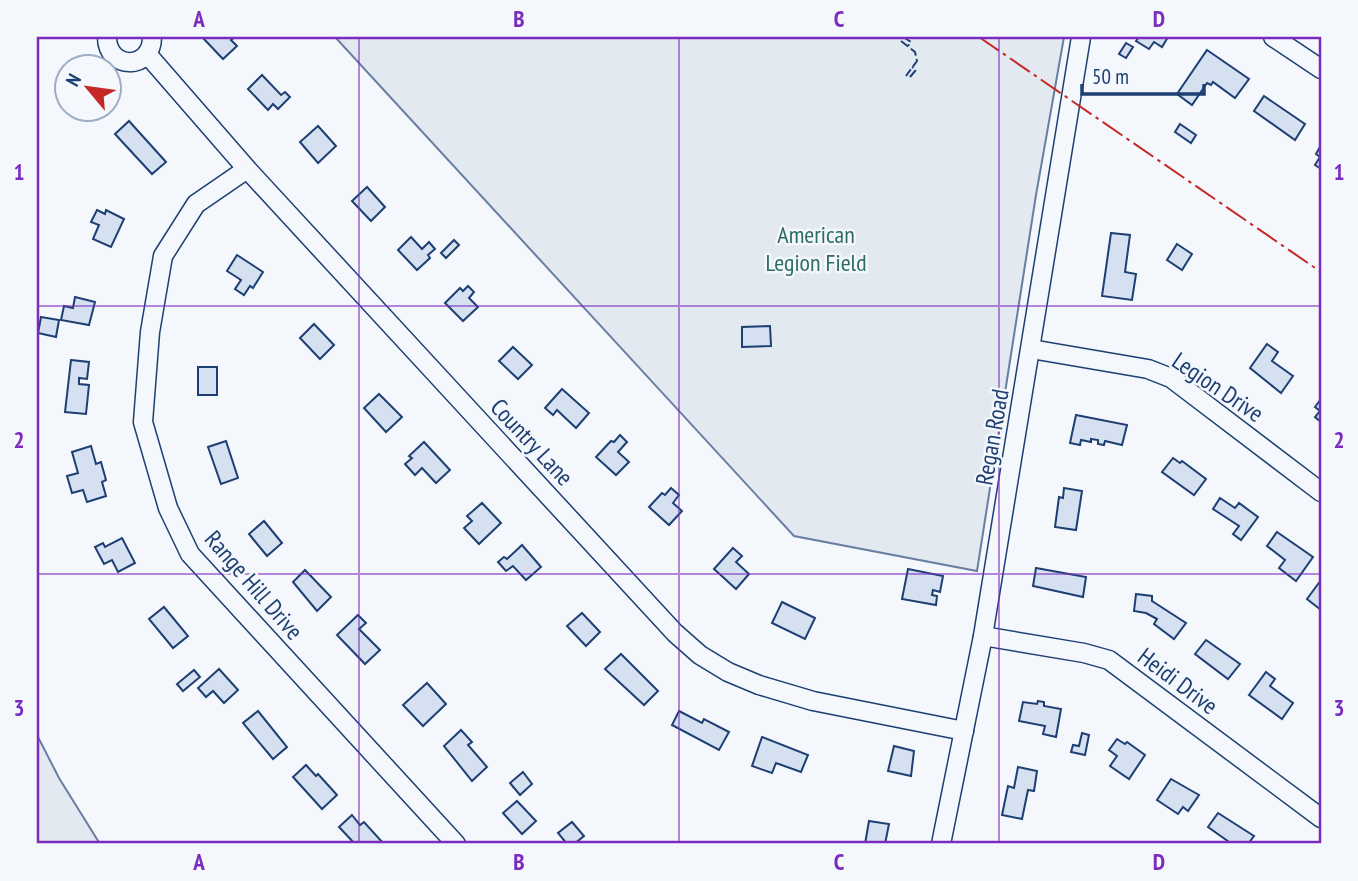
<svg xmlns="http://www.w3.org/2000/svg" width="1358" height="881" font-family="'PT Sans Narrow',sans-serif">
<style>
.green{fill:#e3e9f0;stroke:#687fa3;stroke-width:2}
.building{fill:#d5e0f0;stroke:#1d3f73;stroke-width:2}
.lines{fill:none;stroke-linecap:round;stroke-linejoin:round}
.minor-casing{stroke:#1d3f73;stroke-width:21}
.minor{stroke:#f4f7fb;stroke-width:18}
.fence{stroke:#1d3f73;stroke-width:2;stroke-dasharray:9 3.5;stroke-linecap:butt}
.power{stroke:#c62828;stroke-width:2;stroke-dasharray:24 5 3.5 5;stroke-linecap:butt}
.grid{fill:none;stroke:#7b2cbf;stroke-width:2;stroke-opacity:0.55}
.labels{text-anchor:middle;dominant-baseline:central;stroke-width:5;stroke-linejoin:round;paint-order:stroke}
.park-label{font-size:24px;fill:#2c6c60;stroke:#f4f7fb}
.street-label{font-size:24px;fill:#1d3f73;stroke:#f4f7fb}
.neatline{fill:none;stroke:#7b2cbf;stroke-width:2.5}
.grid-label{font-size:23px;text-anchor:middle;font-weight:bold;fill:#7b2cbf}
</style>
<rect width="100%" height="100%" fill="#f4f7fb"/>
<g class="green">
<polygon points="335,37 1064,37 1036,195 977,571 794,536"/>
<polygon points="37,735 59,778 100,844 39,844 37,841"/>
</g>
<g class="building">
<polygon points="202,37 235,37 231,40 237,46 223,59"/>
<polygon points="1139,37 1168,37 1162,47 1154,42 1149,49 1136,41"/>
<polygon points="1126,43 1133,47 1126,58 1119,54"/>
<polygon points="1207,50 1249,79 1235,98 1213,82 1211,85 1207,83 1192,105 1177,94"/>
<polygon points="262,75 281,95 285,92 290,97 278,109 273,104 268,110 248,89"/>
<polygon points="1264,96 1305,124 1295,140 1254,111"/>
<polygon points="129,121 166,162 152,174 115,134"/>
<polygon points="1180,124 1196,135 1191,143 1175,132"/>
<polygon points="318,126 336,146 318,163 300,142"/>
<polygon points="1321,145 1321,169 1315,165 1320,157 1316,154"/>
<polygon points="367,187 385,207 371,221 352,201"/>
<polygon points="97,210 105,214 106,210 124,219 111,247 93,239 99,225 91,222"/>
<polygon points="1111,233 1130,235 1125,272 1136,274 1132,300 1102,296"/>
<polygon points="411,237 422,249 429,242 435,249 428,255 430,258 417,270 398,250"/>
<polygon points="454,240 459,245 446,258 441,253"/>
<polygon points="1177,244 1192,254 1182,270 1167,260"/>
<polygon points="237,255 263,272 253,288 250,286 244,295 235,289 241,280 227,271"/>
<polygon points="468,286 474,292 469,298 478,307 463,321 445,303 460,288 463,291"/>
<polygon points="75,297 95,302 89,325 61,320 64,306 73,308"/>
<polygon points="41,317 59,320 56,337 38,333"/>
<polygon points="314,324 334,345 320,359 300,338"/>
<polygon points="770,326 771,346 742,347 742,327"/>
<polygon points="1267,344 1278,352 1272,361 1293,376 1281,393 1250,368"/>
<polygon points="513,347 532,365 518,379 499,361"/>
<polygon points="71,360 89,362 87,379 79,378 79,384 89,385 86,414 65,412"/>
<rect x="198" y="367" width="19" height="28"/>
<polygon points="562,389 589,413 576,428 557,410 553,415 545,408"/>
<polygon points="379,394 402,417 386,432 364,408"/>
<polygon points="1321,399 1321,422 1315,417 1320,411 1315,407"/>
<polygon points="1076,415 1127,425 1122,445 1105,441 1104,445 1098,444 1098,440 1091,439 1091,442 1081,440 1080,445 1070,443"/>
<polygon points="620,435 627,442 618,452 629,462 616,475 596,457 611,441 614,442"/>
<polygon points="226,441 238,478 221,484 208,447"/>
<polygon points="424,442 450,470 436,483 422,468 415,475 405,464 412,458 409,456"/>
<polygon points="91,446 96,464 101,462 106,480 102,482 106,496 87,502 83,490 72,493 67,476 78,473 72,452"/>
<polygon points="1173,458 1180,463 1182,461 1206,479 1194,495 1162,472"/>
<polygon points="671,488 679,495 673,503 682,511 669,525 649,507 662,493 665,495"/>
<polygon points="1064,488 1082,491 1076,530 1055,527 1059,497 1063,498"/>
<polygon points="1220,498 1235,508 1239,503 1258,517 1241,540 1233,534 1239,526 1213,509"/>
<polygon points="482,503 501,523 479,544 464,528 472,521 467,516"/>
<polygon points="264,521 282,543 267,556 249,534"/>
<polygon points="1277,532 1313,557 1296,581 1279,568 1285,560 1267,546"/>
<polygon points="122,538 135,563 118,572 112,560 104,564 95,547 103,543 105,547"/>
<polygon points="522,545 541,567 526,580 513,566 506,571 498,562 504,557 507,559"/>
<polygon points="733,548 742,556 736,562 749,574 736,589 714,569"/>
<polygon points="1036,568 1086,577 1083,597 1033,586"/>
<polygon points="908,569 943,576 940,592 933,590 932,595 937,596 936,605 902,599"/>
<polygon points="305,570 331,597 317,611 293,582"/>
<polygon points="1321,580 1321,610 1307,599"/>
<polygon points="1136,594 1152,596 1152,601 1186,623 1174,639 1154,624 1157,619 1146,613 1134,611"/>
<polygon points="782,602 815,618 805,639 772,623"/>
<polygon points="164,607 188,636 173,648 149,619"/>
<polygon points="582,613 600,632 586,646 567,626"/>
<polygon points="358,615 366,623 359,629 380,650 365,664 337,635"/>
<polygon points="1206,640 1240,664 1228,679 1195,654"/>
<polygon points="621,654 658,691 644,705 605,669"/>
<polygon points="219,669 238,690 224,703 213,691 206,697 198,688"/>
<polygon points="194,670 200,677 183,691 177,684"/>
<polygon points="1266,672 1275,679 1270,686 1293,703 1282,719 1249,695"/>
<polygon points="427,683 446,704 423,726 403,705"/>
<polygon points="1038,701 1044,702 1044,706 1061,709 1056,737 1043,734 1045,726 1019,721 1023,702 1037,704"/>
<polygon points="258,711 287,747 273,759 243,723"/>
<polygon points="679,711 702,723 704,719 729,732 719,750 672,725"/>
<polygon points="461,730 472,742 468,745 487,767 472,781 444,746"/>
<polygon points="1082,733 1089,735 1085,755 1071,752 1073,745 1079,746"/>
<polygon points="762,737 808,755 801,772 776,763 772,773 752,766"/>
<polygon points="1117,739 1125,744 1127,742 1145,755 1129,779 1110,766 1117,756 1109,750"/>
<polygon points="894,746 914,751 911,776 888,771"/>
<polygon points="306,765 316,776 318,774 337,795 322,809 293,777"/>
<polygon points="1018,767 1037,771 1034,791 1028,790 1022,819 1002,815 1008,786 1014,788"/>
<polygon points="523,772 532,784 520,795 510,783"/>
<polygon points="1171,779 1199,795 1188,811 1183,807 1178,814 1157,800"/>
<polygon points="517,801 536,821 522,834 503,813"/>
<polygon points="1218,813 1254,836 1248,844 1232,844 1208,827"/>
<polygon points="352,815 360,825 364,822 384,844 355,844 339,827"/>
<polygon points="869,821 889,824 885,844 865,844"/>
<polygon points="572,822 584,836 574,844 567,844 558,833"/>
</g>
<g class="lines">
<g class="minor-casing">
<g id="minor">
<path d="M107,37C107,70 152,71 152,37"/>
<polyline points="1273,37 1321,69"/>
<polyline points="147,54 247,169 675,633 700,655 728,672 759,685 813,701 964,731"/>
<polyline points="247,169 196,204 163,256 150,332 143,422 168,508 190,554 456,844"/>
<polyline points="1031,349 1148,369 1171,378 1321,492"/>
<polyline points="983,636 1084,653 1109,660 1321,818"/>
<polyline points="941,844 983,636 1081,37"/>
</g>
</g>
<use href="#minor" class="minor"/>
<g class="fence">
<polyline points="903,37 911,42 908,46"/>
<polyline points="901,41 915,52 917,61 906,76"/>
<polyline points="910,77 916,70 912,67"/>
</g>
<polyline class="power" points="979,37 1321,272"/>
</g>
<path class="grid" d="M359,37V844M679,37V844M999,37V844M37,306H1321M37,574H1321"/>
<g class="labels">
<g class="park-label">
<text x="816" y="234">American<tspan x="816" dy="28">Legion Field</tspan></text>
</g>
<g class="street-label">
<text transform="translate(1218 387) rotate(34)">Legion Drive</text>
<text transform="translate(992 437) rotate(-80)">Regan Road</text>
<text transform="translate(532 442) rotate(47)">Country Lane</text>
<text transform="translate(254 585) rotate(49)">Range Hill Drive</text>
<text transform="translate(1178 681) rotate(37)">Heidi Drive</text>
</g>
</g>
<rect width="1358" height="881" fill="none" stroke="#f4f7fb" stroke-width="77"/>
<g transform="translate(88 88) rotate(299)"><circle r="33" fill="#f4f7fb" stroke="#9eadc5" stroke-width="2"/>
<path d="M0-5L12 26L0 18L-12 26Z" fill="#c62828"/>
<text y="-10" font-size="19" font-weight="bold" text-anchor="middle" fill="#1d3f73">N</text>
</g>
<path d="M1082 84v10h122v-10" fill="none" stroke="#1d3f73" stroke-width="3.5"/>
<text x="1092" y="84" font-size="21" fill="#1d3f73" stroke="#f4f7fb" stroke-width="5" paint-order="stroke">50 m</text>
<rect x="38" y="38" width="1282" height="804" class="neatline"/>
<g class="grid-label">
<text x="199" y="27">A</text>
<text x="519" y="27">B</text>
<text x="839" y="27">C</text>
<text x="1159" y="27">D</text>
<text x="19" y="180">1</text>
<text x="1339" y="180">1</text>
<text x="19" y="448">2</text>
<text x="1339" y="448">2</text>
<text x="19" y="716">3</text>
<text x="1339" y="716">3</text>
<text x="199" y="870">A</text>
<text x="519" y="870">B</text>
<text x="839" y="870">C</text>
<text x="1159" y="870">D</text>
</g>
</svg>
